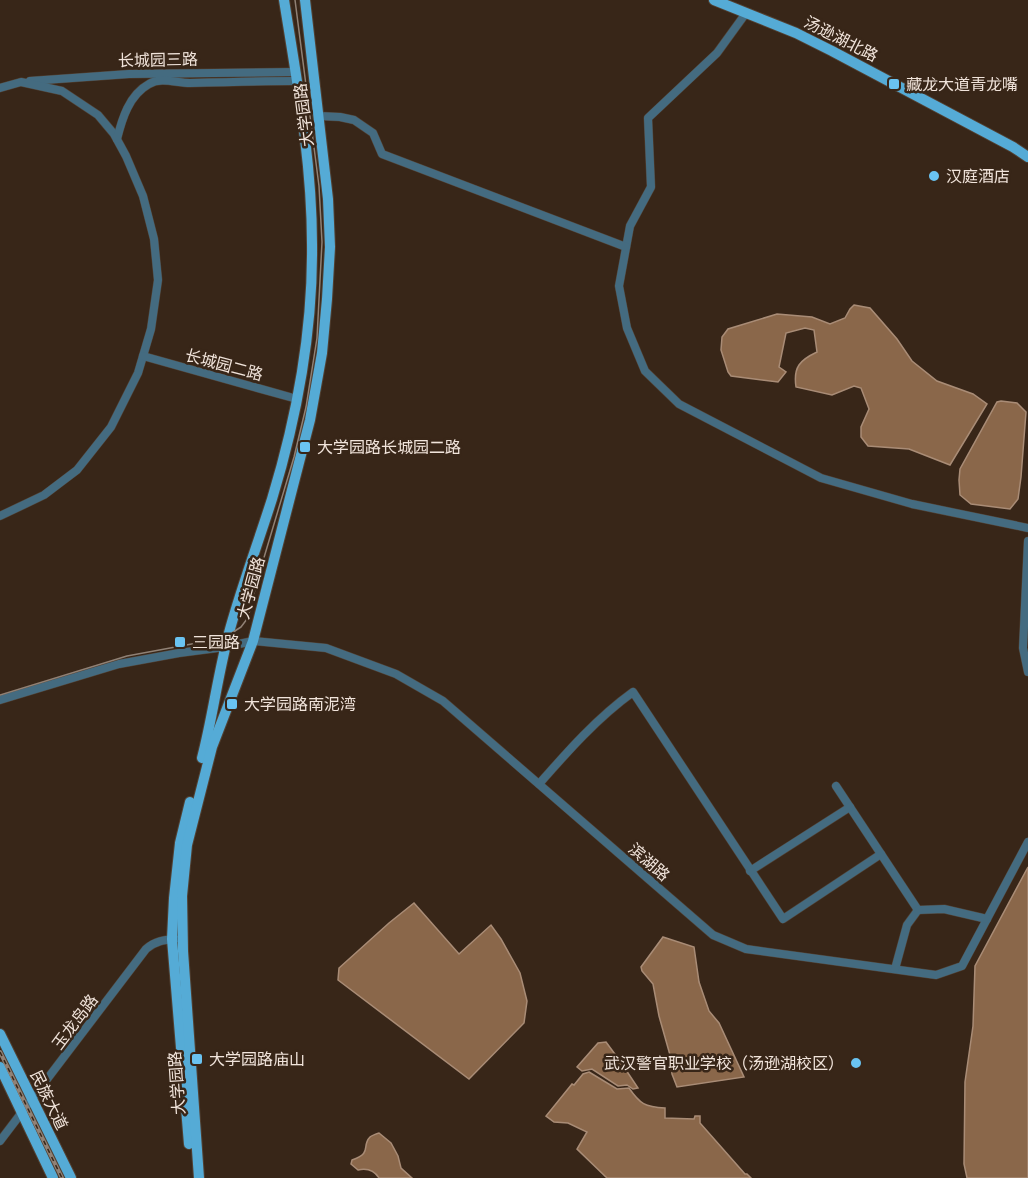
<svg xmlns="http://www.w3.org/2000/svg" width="1028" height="1178" font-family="Arial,'Noto Sans SC',sans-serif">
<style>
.water{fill:#8a674a;stroke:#a98c76;stroke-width:1.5}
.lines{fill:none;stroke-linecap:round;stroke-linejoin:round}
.minor-casing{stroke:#524133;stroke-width:9}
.major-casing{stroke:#524133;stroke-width:12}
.minor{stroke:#446b80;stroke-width:8}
.major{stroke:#55abd6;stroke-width:10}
.tram{stroke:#908175;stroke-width:1.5}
.rail-casing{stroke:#908175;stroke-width:4}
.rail{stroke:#382618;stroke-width:1.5;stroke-dasharray:4.5;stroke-linecap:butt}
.poi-dot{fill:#6ac3f1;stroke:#382618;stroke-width:2}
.labels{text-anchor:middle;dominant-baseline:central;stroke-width:5;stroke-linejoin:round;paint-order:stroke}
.street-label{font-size:16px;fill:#f1e4db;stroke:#382618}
.poi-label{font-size:16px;fill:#f1e4db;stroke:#382618;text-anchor:start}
</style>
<rect width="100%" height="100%" fill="#382618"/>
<g class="water">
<path d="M854,305L870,308L897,339L912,361L937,381L973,394L987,404L950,465L909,449L868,446L861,437V427L869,409L861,388L854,386L832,395L796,387C793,367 800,360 817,352L814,330L805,328L786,333L779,367L786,372L778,382L731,376L728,372L721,350L722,337L728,329L777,314L812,317L830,324L845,318L850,309Z"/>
<polygon points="1001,401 1017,403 1026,412 1021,477 1018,499 1010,509 971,504 960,495 959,480 960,469 997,402"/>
<polygon points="1028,867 1028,1178 967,1178 964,1164 965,1082 973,1026 975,966"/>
<polygon points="414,903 459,954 491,925 501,939 520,973 527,1001 524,1023 469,1079 338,980 339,968 389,923"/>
<polygon points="663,937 694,947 699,982 709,1011 719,1023 744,1077 677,1087 672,1074 670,1055 659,1016 653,984 642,971 641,967"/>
<polygon points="606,1042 620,1061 638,1088 633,1089 627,1085 618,1086 592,1069 582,1071 577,1067 598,1043"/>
<path d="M589,1072L617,1089L629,1088C640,1104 645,1107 665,1108V1118L694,1119L695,1116H700V1123L745,1174H747L751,1178H607L577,1149L587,1132L568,1123L554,1122L546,1116L572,1084L574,1085L583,1074Z"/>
<path d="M379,1133L391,1143L398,1156L401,1168L412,1178H379C374,1170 367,1168 358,1170L351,1164L352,1160C373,1153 361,1146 370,1137C371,1136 378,1133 379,1133Z"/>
</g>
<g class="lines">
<g class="minor-casing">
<g id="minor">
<polyline points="746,13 717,53 648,118 651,187 630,226 619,286 627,328 645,371 679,404 821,478 912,504 1028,528"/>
<polyline points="30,81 129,74 295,72"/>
<polyline points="0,88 21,82 62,91 98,115 114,134 126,156 143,196 154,239 158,280 151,329 138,373 111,427 77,470 44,495 0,516"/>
<polyline points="319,116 340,117 354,120 373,133 382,154 626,247"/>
<path d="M117,139C122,119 129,95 149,84C161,77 176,83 190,83C225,82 261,81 297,81"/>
<polyline points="143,356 297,399"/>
<polyline points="1028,541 1023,648 1028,672"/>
<polyline points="0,700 119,664 179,653 225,647 253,641 326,648 396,674 443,701 713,935 746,949 936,975 962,966 1028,842"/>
<path d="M539,784C568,751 597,718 633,692L783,919L881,854"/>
<polyline points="836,786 918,910"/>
<polyline points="750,871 850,807"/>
<polyline points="918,910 944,909 987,919"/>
<polyline points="895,969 907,925 918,910"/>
<path d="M0,1141L146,949C155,941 164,940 175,939"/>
</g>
</g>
<g class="major-casing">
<g id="major">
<polyline points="714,0 796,33 832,51 1013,147 1028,157"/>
<path d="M202,758C213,716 218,672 230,629C242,586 258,543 272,499C297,417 313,330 312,244C312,162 297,81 284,0"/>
<polyline points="0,1034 71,1178"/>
<polyline points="0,1067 53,1178"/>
<polyline points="189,1144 172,939 174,898 180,843 190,802"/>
<polyline points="199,1178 183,951 182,896 187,845 212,747 253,641 310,420 322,353 327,299 330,247 328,199 305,0"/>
</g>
</g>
<use href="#minor" class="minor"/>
<use href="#major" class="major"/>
<polyline class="tram" points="0,695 127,656 224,638 241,627 247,619 250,610 257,581 294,457 306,407 317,338 322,242 319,186 295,0"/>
<g class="rail-casing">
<polyline id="rail" points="0,1052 62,1178"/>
</g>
<use href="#rail" class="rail"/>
</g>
<g class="poi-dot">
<rect x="888" y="78" width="12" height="12" rx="3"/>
<circle cx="934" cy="176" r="6"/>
<rect x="299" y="441" width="12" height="12" rx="3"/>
<rect x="174" y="636" width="12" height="12" rx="3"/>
<rect x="226" y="698" width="12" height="12" rx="3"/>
<rect x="191" y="1053" width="12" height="12" rx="3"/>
<circle cx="856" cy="1063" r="6"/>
</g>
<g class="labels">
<g class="street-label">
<text transform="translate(841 39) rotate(27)">汤逊湖北路</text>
<text transform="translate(158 60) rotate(-1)">长城园三路</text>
<text transform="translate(304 115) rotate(-97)">大学园路</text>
<text transform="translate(224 365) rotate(15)">长城园二路</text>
<text transform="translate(251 588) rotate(-75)">大学园路</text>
<text transform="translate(649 862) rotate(41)">滨湖路</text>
<text transform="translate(75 1022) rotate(-53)">玉龙岛路</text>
<text transform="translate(177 1083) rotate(-94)">大学园路</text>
<text transform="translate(49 1100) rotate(64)">民族大道</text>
</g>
<g class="poi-label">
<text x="906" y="84">藏龙大道青龙嘴</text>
<text x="946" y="176">汉庭酒店</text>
<text x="317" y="447">大学园路长城园二路</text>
<text x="192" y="642">三园路</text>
<text x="244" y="704">大学园路南泥湾</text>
<text x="209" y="1059">大学园路庙山</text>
<text x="844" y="1063" text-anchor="end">武汉警官职业学校（汤逊湖校区）</text>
</g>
</g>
</svg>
